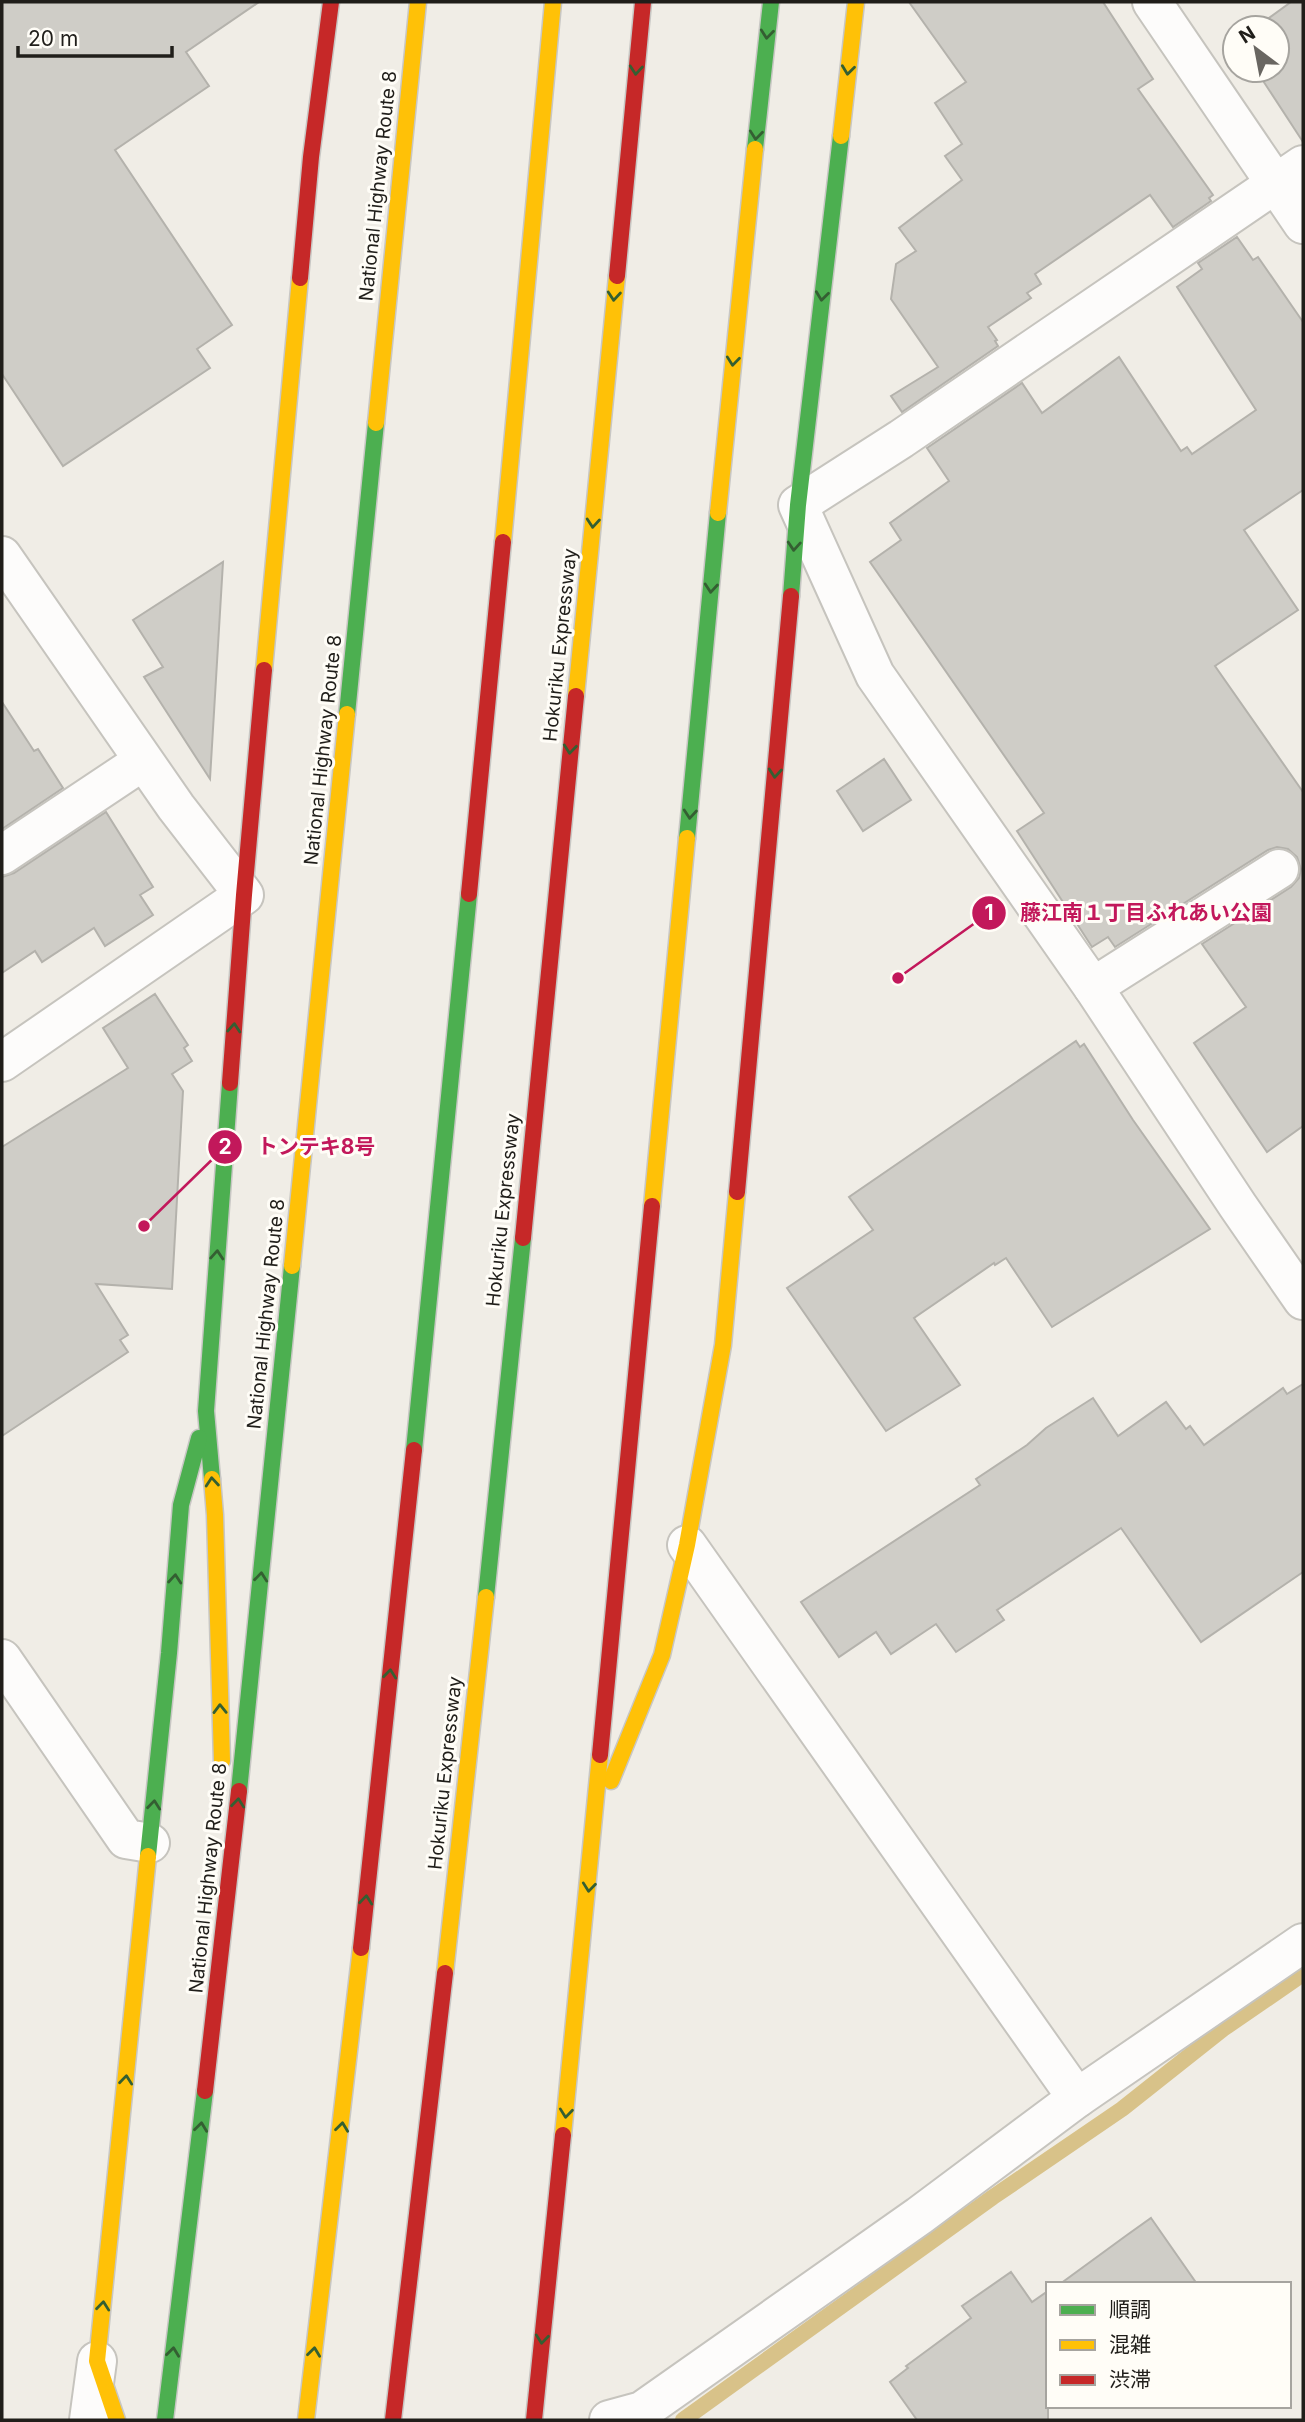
<svg xmlns="http://www.w3.org/2000/svg" width="1305" height="2422" font-family="Inter,'Noto Sans JP',sans-serif">
<style>
.lines{fill:none;stroke-linecap:round;stroke-linejoin:round}
.stream{stroke:#d8c289;stroke-width:16}
.building{fill:#cfcdc7;stroke:#b4b2ac;stroke-width:2}
.street-casing{stroke:#c6c4be;stroke-width:42}
.fast-casing{stroke:#c8c7c4;stroke-width:19}
.slow-casing{stroke:#c8c7c4;stroke-width:19}
.jam-casing{stroke:#c8c7c4;stroke-width:19}
.street{stroke:#fdfcfb;stroke-width:38}
.fast{stroke:#4caf50;stroke-width:16}
.slow{stroke:#ffc107;stroke-width:16}
.jam{stroke:#c62828;stroke-width:16}
.oneway{stroke:#345f32}
.labels{text-anchor:middle;dominant-baseline:central;stroke-width:6;stroke-linejoin:round;paint-order:stroke}
.street-label{font-size:19px;fill:#201e1a;stroke:#fffdf7}
.leader{fill:none;stroke:#c2185b;stroke-width:2.5}
.callout-dot{fill:#c2185b;stroke:#fffdf7;stroke-width:2.5}
.mark-label{font-size:21px;text-anchor:middle;font-weight:bold;fill:#fff}
.callout-label{font-size:21px;text-anchor:middle;font-weight:bold;fill:#c2185b;stroke:#fffdf7;stroke-width:6;stroke-linejoin:round;paint-order:stroke}
</style>
<rect width="100%" height="100%" fill="#f0ede6"/>
<g class="lines">
<polyline class="stream" points="683,2420 993,2197 1122,2109 1223,2029 1303,1974"/>
</g>
<g class="building">
<polygon points="2,2 259,2 186,52 209,86 115,150 232,325 197,349 210,368 63,466 2,374"/>
<polygon points="909,2 1103,2 1153,79 1138,89 1213,195 1209,198 1211,201 1173,227 1150,195 1035,274 1041,284 1027,293 1031,298 988,327 997,340 995,341 998,346 902,412 891,396 938,367 891,299 896,264 916,251 899,228 962,180 945,156 962,144 935,103 966,82"/>
<polygon points="1291,2 1303,2 1303,142 1256,70 1277,70 1277,28 1255,28"/>
<polygon points="1237,237 1253,260 1258,257 1303,322 1303,490 1244,530 1298,610 1215,666 1303,792 1303,1126 1267,1152 1194,1043 1246,1007 1202,944 1291,887 1299,878 1301,869 1297,857 1288,849 1277,847 1268,850 1115,947 1108,937 1092,947 1017,831 1044,813 870,562 901,540 890,523 949,481 927,448 1022,383 1042,413 1119,357 1181,451 1187,447 1192,454 1256,410 1177,287 1202,269 1198,263"/>
<polygon points="223,562 210,779 144,677 163,667 133,620"/>
<polygon points="2,702 34,751 38,749 63,788 2,829"/>
<polygon points="884,759 911,800 863,831 837,791"/>
<polygon points="106,812 153,887 140,895 153,915 105,946 94,928 42,962 35,951 2,973 2,877 14,873"/>
<polygon points="155,994 188,1045 184,1048 192,1061 172,1074 183,1091 172,1289 96,1284 128,1335 120,1340 128,1352 2,1436 2,1147 128,1068 103,1028"/>
<polygon points="1076,1041 1080,1047 1084,1044 1133,1120 1210,1229 1052,1327 1006,1258 995,1265 994,1263 914,1318 960,1385 886,1431 787,1288 873,1230 849,1197"/>
<polygon points="1303,1384 1303,1572 1201,1642 1121,1528 997,1610 1004,1620 956,1652 936,1624 891,1654 876,1632 839,1657 801,1602 980,1485 976,1479 1027,1445 1046,1428 1093,1398 1118,1436 1166,1402 1186,1429 1190,1426 1204,1445 1283,1388 1287,1394"/>
<polygon points="1151,2218 1197,2284 1060,2284 1127,2235"/>
<polygon points="1011,2272 1032,2302 1048,2291 1048,2420 917,2420 890,2382 908,2368 906,2366 971,2318 962,2306"/>
</g>
<g class="lines">
<g class="street-casing">
<g id="street">
<polyline points="1152,2 1303,224"/>
<polyline points="1303,165 901,439 798,505 875,675 1093,987 1238,1206 1303,1300"/>
<polyline points="2,556 176,807 244,895 2,1062"/>
<polyline points="2,855 143,761"/>
<polyline points="1093,987 1279,869"/>
<polyline points="687,1545 1077,2098"/>
<polyline points="2,1659 126,1839 150,1843"/>
<polyline points="89,2420 97,2361"/>
<polyline points="609,2420 642,2411 919,2216 1077,2098 1303,1943"/>
</g>
</g>
<g class="fast-casing">
<g id="fast">
<polyline points="755,149 771,2"/>
<polyline points="791,596 798,505 841,136"/>
<polyline points="347,714 376,423"/>
<polyline points="687,838 718,513"/>
<polyline points="414,1450 469,894"/>
<polyline points="212,1479 206,1411 230,1083"/>
<polyline points="486,1597 523,1238"/>
<polyline points="239,1791 292,1266"/>
<polyline points="148,1856 169,1653 181,1505 199,1438"/>
<polyline points="165,2420 205,2091"/>
</g>
</g>
<g class="slow-casing">
<g id="slow">
<polyline points="841,136 856,2"/>
<polyline points="376,423 418,2"/>
<polyline points="718,513 755,149"/>
<polyline points="503,542 553,2"/>
<polyline points="264,670 300,278"/>
<polyline points="576,696 617,276"/>
<polyline points="652,1206 687,838"/>
<polyline points="292,1266 347,714"/>
<polyline points="212,1479 215,1515 222,1761"/>
<polyline points="611,1781 662,1655 687,1545 723,1345 737,1192"/>
<polyline points="445,1973 486,1597"/>
<polyline points="563,2135 600,1755"/>
<polyline points="117,2420 97,2361 148,1856"/>
<polyline points="306,2420 361,1948"/>
</g>
</g>
<g class="jam-casing">
<g id="jam">
<polyline points="617,276 643,2"/>
<polyline points="300,278 311,157 331,2"/>
<polyline points="469,894 503,542"/>
<polyline points="230,1083 244,895 264,670"/>
<polyline points="737,1192 791,596"/>
<polyline points="523,1238 576,696"/>
<polyline points="600,1755 652,1206"/>
<polyline points="361,1948 414,1450"/>
<polyline points="205,2091 239,1791"/>
<polyline points="393,2420 445,1973"/>
<polyline points="534,2420 563,2135"/>
</g>
</g>
<use href="#street" class="street"/>
<use href="#fast" class="fast"/>
<use href="#slow" class="slow"/>
<use href="#jam" class="jam"/>
</g>
<defs><path id="oneway-chevron" d="M-2-3.5L2.5 0L-2 3.5" fill="none" stroke-width="1.6" stroke-linecap="round" stroke-linejoin="round" transform="scale(1.75)"/></defs>
<g class="oneway">
<use href="#oneway-chevron" transform="translate(767 34) rotate(96)"/>
<use href="#oneway-chevron" transform="translate(636 70) rotate(95)"/>
<use href="#oneway-chevron" transform="translate(848 70) rotate(97)"/>
<use href="#oneway-chevron" transform="translate(756 135) rotate(96)"/>
<use href="#oneway-chevron" transform="translate(614 296) rotate(95)"/>
<use href="#oneway-chevron" transform="translate(822 296) rotate(97)"/>
<use href="#oneway-chevron" transform="translate(733 361) rotate(96)"/>
<use href="#oneway-chevron" transform="translate(593 523) rotate(95)"/>
<use href="#oneway-chevron" transform="translate(794 546) rotate(94)"/>
<use href="#oneway-chevron" transform="translate(711 588) rotate(95)"/>
<use href="#oneway-chevron" transform="translate(570 749) rotate(96)"/>
<use href="#oneway-chevron" transform="translate(775 773) rotate(95)"/>
<use href="#oneway-chevron" transform="translate(690 814) rotate(95)"/>
<use href="#oneway-chevron" transform="translate(234 1028) rotate(-86)"/>
<use href="#oneway-chevron" transform="translate(217 1255) rotate(-86)"/>
<use href="#oneway-chevron" transform="translate(212 1482) rotate(-95)"/>
<use href="#oneway-chevron" transform="translate(261 1577) rotate(-84)"/>
<use href="#oneway-chevron" transform="translate(175 1579) rotate(-85)"/>
<use href="#oneway-chevron" transform="translate(390 1674) rotate(-84)"/>
<use href="#oneway-chevron" transform="translate(220 1709) rotate(-91)"/>
<use href="#oneway-chevron" transform="translate(238 1803) rotate(-84)"/>
<use href="#oneway-chevron" transform="translate(154 1805) rotate(-84)"/>
<use href="#oneway-chevron" transform="translate(589 1887) rotate(96)"/>
<use href="#oneway-chevron" transform="translate(366 1900) rotate(-84)"/>
<use href="#oneway-chevron" transform="translate(126 2080) rotate(-84)"/>
<use href="#oneway-chevron" transform="translate(566 2113) rotate(96)"/>
<use href="#oneway-chevron" transform="translate(201 2127) rotate(-83)"/>
<use href="#oneway-chevron" transform="translate(342 2127) rotate(-83)"/>
<use href="#oneway-chevron" transform="translate(103 2306) rotate(-84)"/>
<use href="#oneway-chevron" transform="translate(542 2339) rotate(96)"/>
<use href="#oneway-chevron" transform="translate(173 2352) rotate(-83)"/>
<use href="#oneway-chevron" transform="translate(314 2352) rotate(-83)"/>
</g>
<g class="labels">
<g class="street-label">
<text transform="translate(378 186) rotate(-84)">National Highway Route 8</text>
<text transform="translate(560 645) rotate(-84)">Hokuriku Expressway</text>
<text transform="translate(323 750) rotate(-84)">National Highway Route 8</text>
<text transform="translate(503 1210) rotate(-84)">Hokuriku Expressway</text>
<text transform="translate(266 1314) rotate(-84)">National Highway Route 8</text>
<text transform="translate(445 1773) rotate(-84)">Hokuriku Expressway</text>
<text transform="translate(208 1878) rotate(-84)">National Highway Route 8</text>
</g>
</g>
<path class="leader" d="M898 978L989 913M144 1226L225 1147"/>
<g class="callout-dot">
<circle cx="898" cy="978" r="7"/>
<circle cx="144" cy="1226" r="7"/>
<circle cx="989" cy="913" r="18"/>
<circle cx="225" cy="1147" r="18"/>
</g>
<g class="mark-label">
<text x="989" y="920">1</text>
<text x="225" y="1154">2</text>
</g>
<g class="callout-label">
<text x="1146" y="920">藤江南１丁目ふれあい公園</text>
<text x="316" y="1154">トンテキ8号</text>
</g>
<rect width="1305" height="2422" fill="none" stroke="#201e1a" stroke-width="7"/>
<rect x="1046" y="2282" width="245" height="126" fill="#fffdf7" stroke="#a6a49f" stroke-width="2"/>
<rect x="1060" y="2305" width="35" height="10" fill="#4caf50" stroke="#a6a49f" stroke-width="2"/>
<text x="1109" y="2317" font-size="21" fill="#201e1a">順調</text>
<rect x="1060" y="2340" width="35" height="10" fill="#ffc107" stroke="#a6a49f" stroke-width="2"/>
<text x="1109" y="2352" font-size="21" fill="#201e1a">混雑</text>
<rect x="1060" y="2375" width="35" height="10" fill="#c62828" stroke="#a6a49f" stroke-width="2"/>
<text x="1109" y="2387" font-size="21" fill="#201e1a">渋滞</text>
<g transform="translate(1256 49) rotate(328)"><circle r="33" fill="#fffdf7" stroke="#a6a49f" stroke-width="2"/>
<path d="M0-5L12 26L0 18L-12 26Z" fill="#696661"/>
<text y="-10" font-size="19" font-weight="bold" text-anchor="middle" fill="#201e1a">N</text>
</g>
<path d="M18 46v10h154v-10" fill="none" stroke="#201e1a" stroke-width="3.5"/>
<text x="28" y="46" font-size="21" fill="#201e1a" stroke="#fffdf7" stroke-width="5" paint-order="stroke">20 m</text>
</svg>
